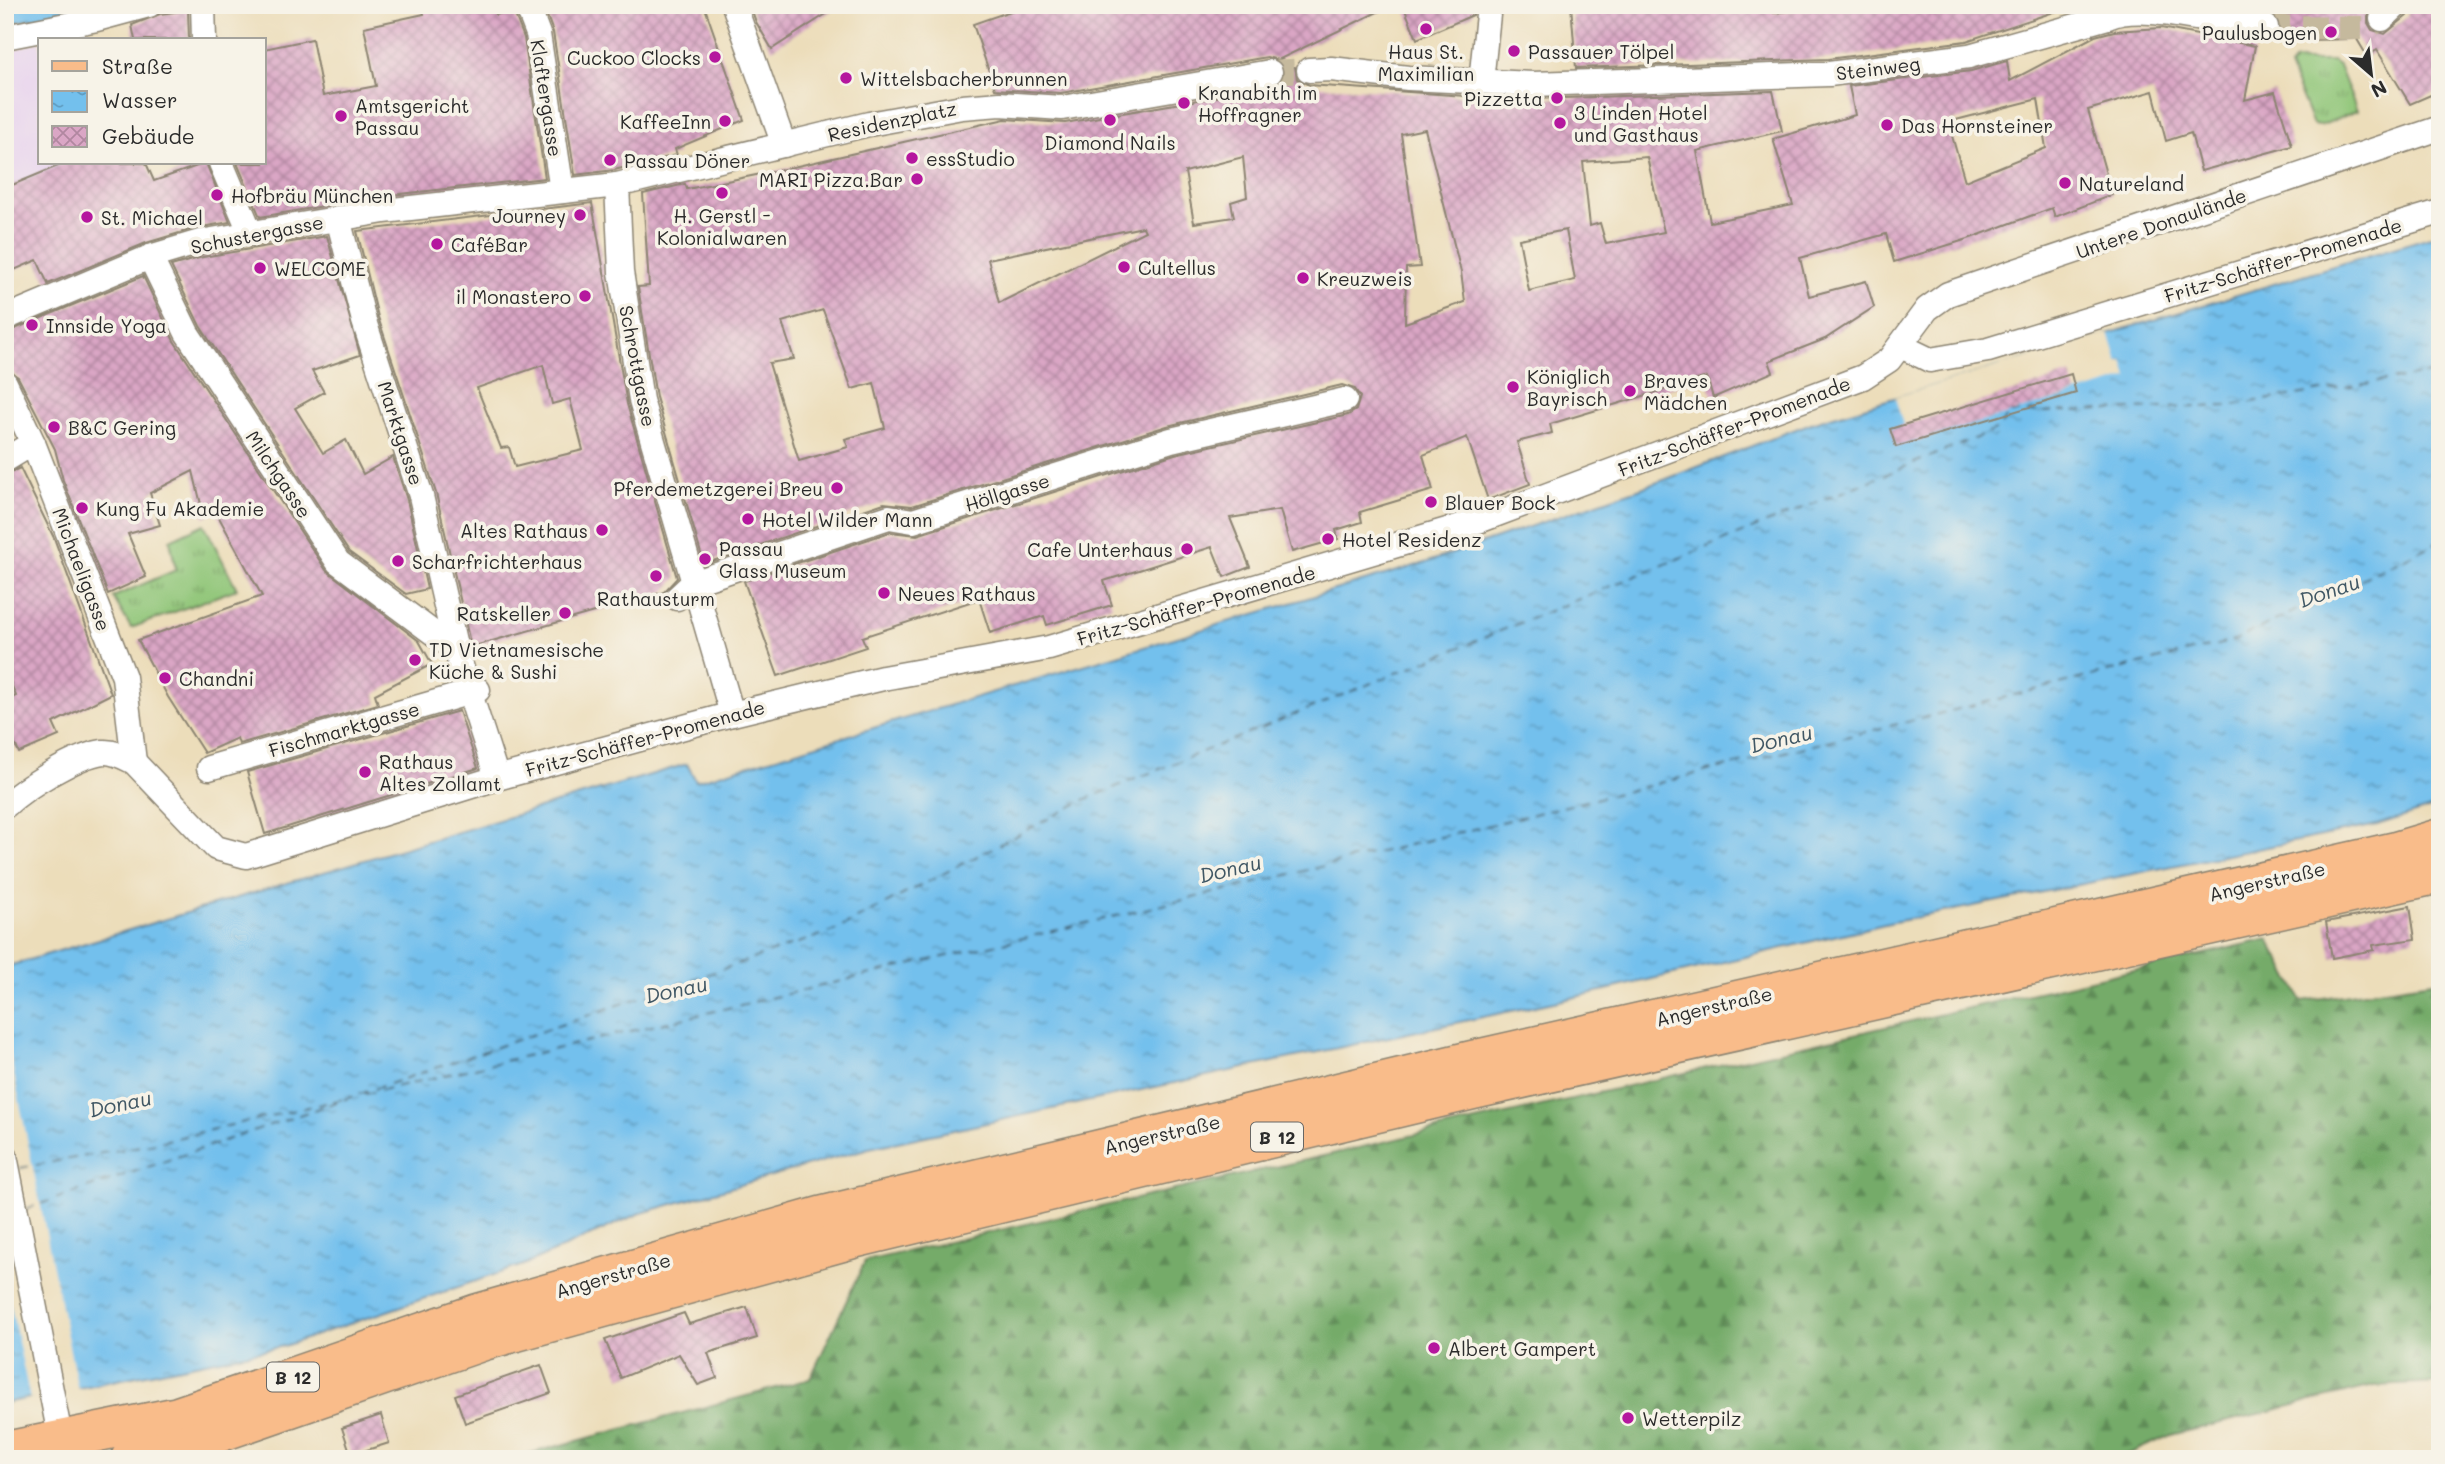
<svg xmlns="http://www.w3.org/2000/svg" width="2445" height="1464" font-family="Mali,sans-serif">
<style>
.built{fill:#e7d2ef}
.grass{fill:url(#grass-tufts);stroke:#5e7852;stroke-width:2}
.forest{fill:url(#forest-firs);stroke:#506b4a;stroke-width:2}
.water{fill:url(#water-ripples);stroke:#4f768c;stroke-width:2}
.pier{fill:#ecddba}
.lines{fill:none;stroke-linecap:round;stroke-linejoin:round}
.ferry{stroke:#415865;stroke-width:2;stroke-dasharray:9 7;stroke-linecap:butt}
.building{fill:url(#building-cross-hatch);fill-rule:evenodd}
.street-tunnel{stroke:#c5b99d;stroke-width:24;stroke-dasharray:24 12;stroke-linecap:butt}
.street-casing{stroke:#8c8472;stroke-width:27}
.primary-casing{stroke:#8c8472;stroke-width:41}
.street{stroke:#fff;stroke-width:24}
.primary{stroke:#f9bc8a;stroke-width:38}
.poi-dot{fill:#b5179e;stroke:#f7f3e8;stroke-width:2.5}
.labels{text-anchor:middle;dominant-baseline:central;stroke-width:7;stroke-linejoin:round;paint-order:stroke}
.shield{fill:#f7f3e8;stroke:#686764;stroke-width:2}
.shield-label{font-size:18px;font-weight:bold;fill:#2b2b2b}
.poi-label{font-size:19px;fill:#2b2b2b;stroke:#f7f3e8;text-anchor:start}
.street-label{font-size:19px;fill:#2b2b2b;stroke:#f7f3e8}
.water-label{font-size:21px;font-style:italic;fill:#415865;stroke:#f7f3e8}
</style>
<defs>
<pattern id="grass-tufts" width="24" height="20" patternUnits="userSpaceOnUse" patternTransform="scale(1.75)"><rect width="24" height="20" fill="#91c679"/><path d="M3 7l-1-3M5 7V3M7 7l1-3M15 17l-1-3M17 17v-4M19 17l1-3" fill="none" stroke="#77a163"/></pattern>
<pattern id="forest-firs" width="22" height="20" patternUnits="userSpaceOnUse" patternTransform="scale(1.75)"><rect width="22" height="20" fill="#74ab69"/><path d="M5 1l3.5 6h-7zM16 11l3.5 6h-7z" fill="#5f8b57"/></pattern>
<pattern id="water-ripples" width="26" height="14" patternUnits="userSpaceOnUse" patternTransform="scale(1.75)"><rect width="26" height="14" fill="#73c0ed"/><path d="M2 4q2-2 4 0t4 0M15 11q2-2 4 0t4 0" fill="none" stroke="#5f9cc0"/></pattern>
<pattern id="building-cross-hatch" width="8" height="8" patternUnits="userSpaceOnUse" patternTransform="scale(1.75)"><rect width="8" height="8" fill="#daa6c5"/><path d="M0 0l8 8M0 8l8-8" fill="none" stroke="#b187a0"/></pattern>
</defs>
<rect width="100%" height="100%" fill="#f7f3e8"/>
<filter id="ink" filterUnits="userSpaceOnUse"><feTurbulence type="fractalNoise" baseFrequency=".0143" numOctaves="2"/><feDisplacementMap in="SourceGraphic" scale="14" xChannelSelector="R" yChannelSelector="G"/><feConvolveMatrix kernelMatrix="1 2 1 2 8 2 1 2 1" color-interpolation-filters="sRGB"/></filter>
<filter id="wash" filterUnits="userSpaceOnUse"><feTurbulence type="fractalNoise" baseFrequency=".00686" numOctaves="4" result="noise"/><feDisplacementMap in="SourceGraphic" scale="28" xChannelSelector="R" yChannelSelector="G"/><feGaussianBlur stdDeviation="1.57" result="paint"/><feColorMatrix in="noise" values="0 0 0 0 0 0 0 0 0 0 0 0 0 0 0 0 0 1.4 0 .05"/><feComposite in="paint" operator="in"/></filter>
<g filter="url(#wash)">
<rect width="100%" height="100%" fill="#ecddba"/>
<polygon class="built" points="40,41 40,163 65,163 12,185 5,169 5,53"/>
<g class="grass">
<polygon points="2294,61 2332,61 2339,66 2357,111 2320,126 2313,125 2289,67"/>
<polygon points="204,524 237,589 131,628 113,597 176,570 170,540"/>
</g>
<polygon class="forest" points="2269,939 2302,1001 2440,981 2440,1383 2374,1386 2171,1435 2117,1459 509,1459 810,1379 865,1261"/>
<g class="water">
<polygon points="5,5 93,5 5,25"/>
<polygon points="2440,234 2440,805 2377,825 1889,923 1563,1000 869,1148 638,1214 529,1263 284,1346 5,1403 5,967 687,764 696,781 1428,562 1664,480 1814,422"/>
</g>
<g class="pier">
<polygon points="2109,333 2118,362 2123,361 2128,378 1913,442 1910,433 1906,435 1895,397"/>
<polygon points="5,1030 78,1390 30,1399 5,1278"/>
</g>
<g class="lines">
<g class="ferry">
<polyline points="365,1094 1247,885 2233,641 2440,541"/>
<polyline points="20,1168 146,1145 343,1099"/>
<polyline points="26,1209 836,930 1086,799 1998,429 2010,413 2227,406 2440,372"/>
</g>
</g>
<g id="blocks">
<g class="building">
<polygon points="422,5 494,5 496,15 513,10 524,38 545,178 382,196 260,217 237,163 264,163 264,49 312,39 323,96 376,86 364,27 424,14"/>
<polygon points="543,5 704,5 744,120 675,149 677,155 614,170 575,175 553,32"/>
<polygon points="750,5 840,5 772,49 756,22"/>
<polygon points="1028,5 1392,5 1278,60 1267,57 1061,93 995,89 973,24"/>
<polygon points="1403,5 1474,5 1473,15 1417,39"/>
<polygon points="1571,5 1773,5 1774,13 1834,5 2060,5 2060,10 1966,41 1828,59 1576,68"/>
<polygon points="2245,5 2375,5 2368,14 2368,23 2372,30 2385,34 2407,16 2411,5 2440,5 2440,91 2410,104 2377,50 2367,56 2355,36 2354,39 2270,41 2279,34 2279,20 2267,12 2245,11"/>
<polygon points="188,10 189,40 135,40 132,25 160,14"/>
<path d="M2161,28L2255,46L2245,100L2275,92L2292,146L2201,171L2191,133L2166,141L2153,91L2088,110L2112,195L2055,217L2052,208L1968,239L1894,262L1886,234L1800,258L1809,296L1866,281L1874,307L1825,339L1769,361L1773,372L1713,398L1707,377L1550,424L1552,433L1517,442L1530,484L1488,500L1467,437L1423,455L1433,490L1360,512L1362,522L1336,530L1338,539L1292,552L1280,510L1230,518L1250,567L1224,577L1212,547L1104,581L1112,605L1047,625L1044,616L990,633L979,599L862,637L866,647L778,676L744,581L890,532L917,535L1175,454L1348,415L1356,410L1360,397L1355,389L1342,385L1167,426L912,506L884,503L704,564L656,397L638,287L649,286L643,194L685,184L687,189L771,172L1005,119L1065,123L1273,87L1284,78L1283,65L1295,67L1297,79L1309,85L1480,97L1534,99L1773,91L1782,131L1697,151L1710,222L1793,205L1773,139L1855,115L1849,86L1971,71L2007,61L2010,81L2095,36L2114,31ZM2038,99L2046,148L1965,181L1948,122ZM1425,129L1461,272L1465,302L1405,323L1406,268L1420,267L1401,134ZM1243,157L1247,197L1231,202L1234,217L1194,223L1185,172ZM1647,157L1664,232L1606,244L1600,223L1590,226L1583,162ZM1143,227L1145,231L999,303L988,259ZM1566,230L1575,280L1529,291L1519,239ZM823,310L852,389L874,383L885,428L845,439L848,447L799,461L769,363L794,359L782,322Z"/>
<polygon points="65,163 146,163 154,181 206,163 230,222 196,228 146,243 48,284 37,260 5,274 5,188"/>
<path d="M592,203L627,404L677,578L664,592L471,647L436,493L378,317L357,231ZM543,365L552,404L570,399L583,450L515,467L509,447L501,448L477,388Z"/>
<polygon points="327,236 360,355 312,371 324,392 295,408 323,453 346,440 363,474 393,457 407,500 427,589 406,594 349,552 200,326 171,266 203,257"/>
<polygon points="143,276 174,341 326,570 419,641 432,664 375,694 378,704 239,744 237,738 204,753 168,697 138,640 262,596 216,512 204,517 193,471 150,493 160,525 128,534 146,577 108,594 63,480 55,449 18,377 5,368 5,333"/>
<polygon points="2071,374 2076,393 1896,447 1890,429"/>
<polygon points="20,468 54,538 111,694 53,723 59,736 19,753 16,746 5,750 5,701 16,696 5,669 5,475"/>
<polygon points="459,711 478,768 265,834 247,772"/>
<polygon points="2410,906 2415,939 2373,945 2374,950 2332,958 2326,922"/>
<polygon points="747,1307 757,1338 708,1353 717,1378 698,1385 679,1354 621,1378 605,1340 684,1313 689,1324"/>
<polygon points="541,1365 551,1393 465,1423 455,1395"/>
<polygon points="381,1415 389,1443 351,1455 342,1428"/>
</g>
</g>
</g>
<g filter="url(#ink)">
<use href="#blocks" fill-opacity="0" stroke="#8c8472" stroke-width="2"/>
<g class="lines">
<g class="street-tunnel">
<polyline points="2266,27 2363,28 2382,19"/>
<polyline points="1270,72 1309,70"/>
</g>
<g class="street-casing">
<g id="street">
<polyline points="203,5 204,40"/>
<polyline points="527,5 538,34 562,191"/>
<polyline points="734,5 784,145"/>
<polyline points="2382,19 2397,5"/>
<polyline points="5,37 97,19 149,5"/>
<path d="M1309,70L1331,69L1408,78L1533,84L1829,74L1969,56L2108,17C2144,0 2222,28 2266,27"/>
<polyline points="1481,82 1489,5"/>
<polyline points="221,163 251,234"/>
<polyline points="617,185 621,272 641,400 732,714"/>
<polyline points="338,218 364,321 421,496 456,650 497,778"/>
<polyline points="150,257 187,333 338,562 456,650"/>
<polyline points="5,318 150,257 200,242 384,211 617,185 869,124 962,107 1000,104 1062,108 1270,72"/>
<polyline points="1901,346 1930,360 1988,350 2440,212"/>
<polyline points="5,383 33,443 124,677 134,762"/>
<polyline points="5,460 33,443"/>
<polyline points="677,598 693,583 889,517 913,521 1171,440 1345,400"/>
<polyline points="209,768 478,690"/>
<path d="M5,806C24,788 77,755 103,752C114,751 124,757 134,762L216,848L246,856L497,778L732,714L883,678L1049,648L1481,520L1863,377L1889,360L1927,309L1948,294L2440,128"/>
<polyline points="5,1156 61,1441"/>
</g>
</g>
<g class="primary-casing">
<g id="primary">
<polyline points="5,1451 178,1416 478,1313 820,1216 1472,1060 2396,851 2440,838"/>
<polyline points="130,1459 204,1438 484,1341 857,1238 1473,1090 2440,874"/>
</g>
</g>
<use href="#street" class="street"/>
<use href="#primary" class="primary"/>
</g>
</g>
<g class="poi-dot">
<circle cx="1426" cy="29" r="7"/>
<circle cx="2331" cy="32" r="7"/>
<circle cx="1514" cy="51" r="7"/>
<circle cx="715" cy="57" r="7"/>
<circle cx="846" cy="78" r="7"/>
<circle cx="1557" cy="98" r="7"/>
<circle cx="1184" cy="103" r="7"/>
<circle cx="341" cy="116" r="7"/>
<circle cx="1110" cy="120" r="7"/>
<circle cx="725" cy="121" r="7"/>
<circle cx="1560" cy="123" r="7"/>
<circle cx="1887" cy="125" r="7"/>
<circle cx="912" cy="158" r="7"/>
<circle cx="610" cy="160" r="7"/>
<circle cx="917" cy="179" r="7"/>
<circle cx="2065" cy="183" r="7"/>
<circle cx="722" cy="193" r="7"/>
<circle cx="217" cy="195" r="7"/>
<circle cx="580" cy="215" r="7"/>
<circle cx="87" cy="217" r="7"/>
<circle cx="437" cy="244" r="7"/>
<circle cx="1124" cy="267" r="7"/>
<circle cx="260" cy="268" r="7"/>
<circle cx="1303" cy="278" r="7"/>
<circle cx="585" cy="296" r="7"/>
<circle cx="32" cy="325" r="7"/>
<circle cx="1513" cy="387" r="7"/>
<circle cx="1630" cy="391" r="7"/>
<circle cx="54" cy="427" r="7"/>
<circle cx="837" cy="488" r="7"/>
<circle cx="1431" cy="502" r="7"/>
<circle cx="82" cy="508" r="7"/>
<circle cx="748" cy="519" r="7"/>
<circle cx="602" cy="530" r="7"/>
<circle cx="1328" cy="539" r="7"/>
<circle cx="1187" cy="549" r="7"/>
<circle cx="705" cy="559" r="7"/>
<circle cx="398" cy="561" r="7"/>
<circle cx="656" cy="576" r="7"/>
<circle cx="884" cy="593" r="7"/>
<circle cx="565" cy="613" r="7"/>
<circle cx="415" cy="660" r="7"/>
<circle cx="165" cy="678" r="7"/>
<circle cx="365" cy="772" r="7"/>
<circle cx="1434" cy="1348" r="7"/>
<circle cx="1628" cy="1418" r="7"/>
</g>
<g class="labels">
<g class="shield">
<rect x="1251" y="1122.5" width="52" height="29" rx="5"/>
<rect x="267" y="1362.5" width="52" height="29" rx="5"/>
</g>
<g class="shield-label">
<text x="1277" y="1137">B 12</text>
<text x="293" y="1377">B 12</text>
</g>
<g class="poi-label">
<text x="2317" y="32" text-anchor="end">Paulusbogen</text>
<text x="1426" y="51" text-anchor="middle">Haus St.<tspan x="1426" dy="22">Maximilian</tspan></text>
<text x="1528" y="51">Passauer Tölpel</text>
<text x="701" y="57" text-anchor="end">Cuckoo Clocks</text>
<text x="860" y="78">Wittelsbacherbrunnen</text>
<text x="1198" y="92">Kranabith im<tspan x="1198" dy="22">Hoffragner</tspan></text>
<text x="1543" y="98" text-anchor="end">Pizzetta</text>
<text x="355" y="105">Amtsgericht<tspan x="355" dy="22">Passau</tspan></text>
<text x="1574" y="112">3 Linden Hotel<tspan x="1574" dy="22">und Gasthaus</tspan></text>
<text x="711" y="121" text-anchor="end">KaffeeInn</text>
<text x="1901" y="125">Das Hornsteiner</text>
<text x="1110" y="142" text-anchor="middle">Diamond Nails</text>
<text x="926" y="158">essStudio</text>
<text x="624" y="160">Passau Döner</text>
<text x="903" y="179" text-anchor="end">MARI Pizza.Bar</text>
<text x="2079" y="183">Natureland</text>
<text x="231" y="195">Hofbräu München</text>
<text x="566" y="215" text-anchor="end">Journey</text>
<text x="722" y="215" text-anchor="middle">H. Gerstl -<tspan x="722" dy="22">Kolonialwaren</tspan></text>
<text x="101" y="217">St. Michael</text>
<text x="451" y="244">CaféBar</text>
<text x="1138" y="267">Cultellus</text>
<text x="274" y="268">WELCOME</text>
<text x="1317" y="278">Kreuzweis</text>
<text x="571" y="296" text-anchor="end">il Monastero</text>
<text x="46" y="325">Innside Yoga</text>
<text x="1527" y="376">Königlich<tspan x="1527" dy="22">Bayrisch</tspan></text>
<text x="1644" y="380">Braves<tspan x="1644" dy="22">Mädchen</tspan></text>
<text x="68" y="427">B&amp;C Gering</text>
<text x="823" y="488" text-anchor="end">Pferdemetzgerei Breu</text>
<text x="1445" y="502">Blauer Bock</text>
<text x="96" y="508">Kung Fu Akademie</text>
<text x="762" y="519">Hotel Wilder Mann</text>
<text x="588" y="530" text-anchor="end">Altes Rathaus</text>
<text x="1342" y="539">Hotel Residenz</text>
<text x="719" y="548">Passau<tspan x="719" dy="22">Glass Museum</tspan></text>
<text x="1173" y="549" text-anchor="end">Cafe Unterhaus</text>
<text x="412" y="561">Scharfrichterhaus</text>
<text x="898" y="593">Neues Rathaus</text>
<text x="656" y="598" text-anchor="middle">Rathausturm</text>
<text x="551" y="613" text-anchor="end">Ratskeller</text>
<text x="429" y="649">TD Vietnamesische<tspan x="429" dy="22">Küche &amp; Sushi</tspan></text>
<text x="179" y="678">Chandni</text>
<text x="379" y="761">Rathaus<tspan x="379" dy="22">Altes Zollamt</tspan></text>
<text x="1448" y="1348">Albert Gampert</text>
<text x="1642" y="1418">Wetterpilz</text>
</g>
<g class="street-label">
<text transform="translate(1878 68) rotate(-7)">Steinweg</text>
<text transform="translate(547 98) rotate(81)">Klaftergasse</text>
<text transform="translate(892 121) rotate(-12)">Residenzplatz</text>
<text transform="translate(2161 223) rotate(-19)">Untere Donaulände</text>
<text transform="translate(257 234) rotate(-11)">Schustergasse</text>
<text transform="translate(2283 260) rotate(-17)">Fritz-Schäffer-Promenade</text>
<text transform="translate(638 366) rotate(79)">Schrottgasse</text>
<text transform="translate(1734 426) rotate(-21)">Fritz-Schäffer-Promenade</text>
<text transform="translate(401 433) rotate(72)">Marktgasse</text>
<text transform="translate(279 474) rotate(56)">Milchgasse</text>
<text transform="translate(1007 492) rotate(-17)">Höllgasse</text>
<text transform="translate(82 569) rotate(69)">Michaeligasse</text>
<text transform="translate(1196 605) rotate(-16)">Fritz-Schäffer-Promenade</text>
<text transform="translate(344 729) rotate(-16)">Fischmarktgasse</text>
<text transform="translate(645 738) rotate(-15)">Fritz-Schäffer-Promenade</text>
<text transform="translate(2267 881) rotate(-13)">Angerstraße</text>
<text transform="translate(1714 1006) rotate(-13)">Angerstraße</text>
<text transform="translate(1162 1134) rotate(-13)">Angerstraße</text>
<text transform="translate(613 1275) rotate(-16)">Angerstraße</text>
</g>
<g class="water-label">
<text transform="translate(2329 590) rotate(-19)">Donau</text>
<text transform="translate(1781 738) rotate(-13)">Donau</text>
<text transform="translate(1230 868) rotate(-13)">Donau</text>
<text transform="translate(676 989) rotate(-12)">Donau</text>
<text transform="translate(120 1103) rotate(-12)">Donau</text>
</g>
</g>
<rect width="2445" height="1464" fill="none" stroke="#f7f3e8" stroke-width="28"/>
<rect x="38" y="38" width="228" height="126" fill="#f7f3e8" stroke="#a5a39c" stroke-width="2"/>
<rect x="52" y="61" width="35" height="10" fill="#f9bc8a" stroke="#a5a39c" stroke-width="2"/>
<text x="102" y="74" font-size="21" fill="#2b2b2b">Straße</text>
<rect x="52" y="91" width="35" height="21" fill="url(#water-ripples)" stroke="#a5a39c" stroke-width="2"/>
<text x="102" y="108" font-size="21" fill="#2b2b2b">Wasser</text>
<rect x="52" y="126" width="35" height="21" fill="url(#building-cross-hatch)" stroke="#a5a39c" stroke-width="2"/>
<text x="102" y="144" font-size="21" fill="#2b2b2b">Gebäude</text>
<g transform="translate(2371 74) rotate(152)" stroke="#f7f3e8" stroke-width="5" paint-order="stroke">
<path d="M0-5L12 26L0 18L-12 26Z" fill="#2b2b2b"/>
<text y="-10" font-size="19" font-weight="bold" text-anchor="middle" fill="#2b2b2b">N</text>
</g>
</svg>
